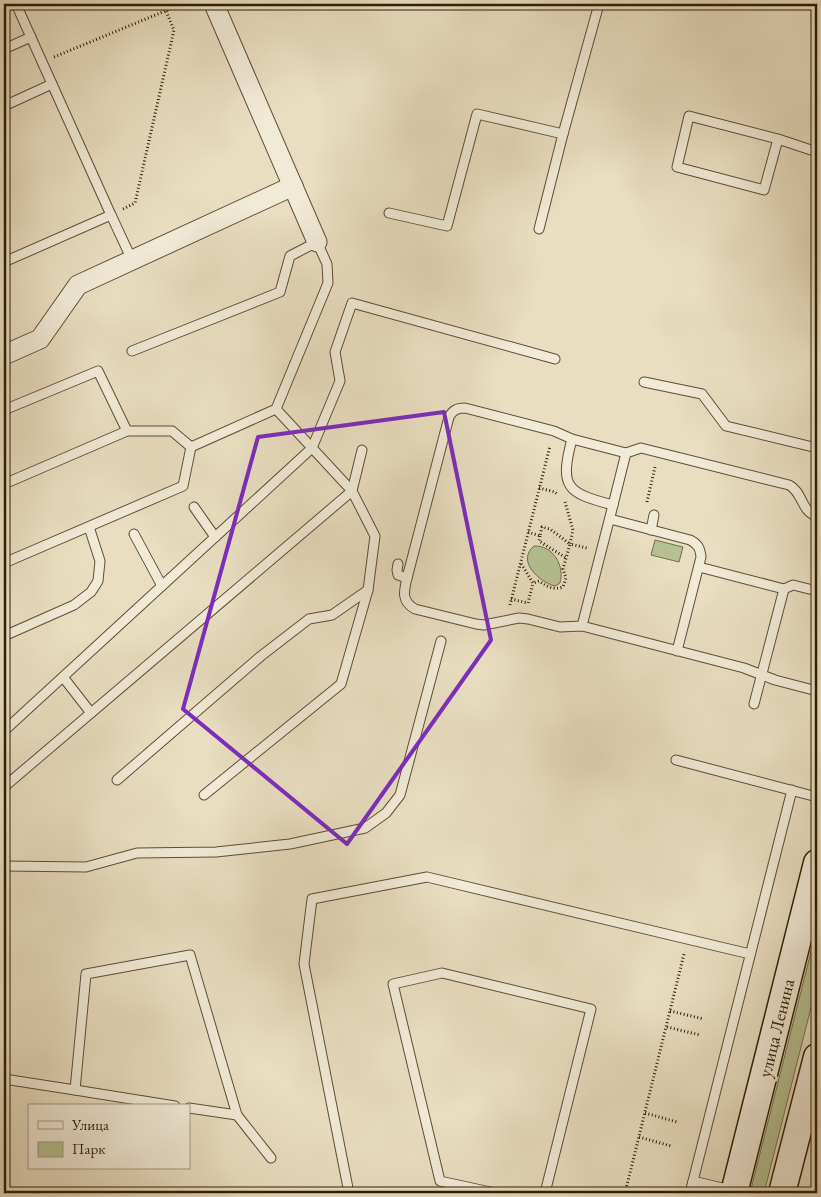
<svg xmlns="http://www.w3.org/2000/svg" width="821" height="1197" font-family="'EB Garamond',serif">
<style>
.green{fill:#b6c193;stroke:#726f4c}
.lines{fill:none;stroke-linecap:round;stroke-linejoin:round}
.service-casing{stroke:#5d4d33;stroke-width:11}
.minor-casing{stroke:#5d4d33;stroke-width:21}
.secondary-casing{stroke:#2e1d04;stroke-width:29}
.path{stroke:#2e1d04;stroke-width:3;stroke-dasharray:1 2.5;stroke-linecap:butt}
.service{stroke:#f1ead7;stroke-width:9}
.minor{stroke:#f1ead7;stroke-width:19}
.secondary{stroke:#f1ead7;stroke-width:26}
.marked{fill:none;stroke:#7b2cbf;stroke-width:4;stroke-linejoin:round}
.labels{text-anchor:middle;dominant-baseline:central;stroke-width:5;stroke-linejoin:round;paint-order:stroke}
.street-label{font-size:18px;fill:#2e1d04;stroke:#f1ead7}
</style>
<rect width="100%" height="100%" fill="#e9dec1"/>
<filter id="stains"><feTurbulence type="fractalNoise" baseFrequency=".004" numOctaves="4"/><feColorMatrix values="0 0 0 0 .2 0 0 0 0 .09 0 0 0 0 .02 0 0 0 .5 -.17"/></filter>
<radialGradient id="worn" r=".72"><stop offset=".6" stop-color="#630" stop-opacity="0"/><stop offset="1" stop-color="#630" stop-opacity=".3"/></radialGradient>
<g class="green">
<polygon points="655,540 683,547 679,562 651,555"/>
<path d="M534,546C553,545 565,566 560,583L555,586C539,582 516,561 534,546Z"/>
<polygon points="813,944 817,944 817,984 764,1193 750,1193"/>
</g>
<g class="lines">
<g class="service-casing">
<g id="service">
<polyline points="4,49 31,37"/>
<polyline points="4,106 52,84"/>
<polyline points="778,139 764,190 677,167 689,116 778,139 817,152"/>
<polyline points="389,213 447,226 477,114 563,134"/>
<polyline points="111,215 132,260"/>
<polyline points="539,229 563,134 599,4"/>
<polyline points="4,262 111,215 16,4"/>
<polyline points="644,382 702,394 726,426 817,448"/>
<polyline points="4,410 98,371 127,431"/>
<polyline points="572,439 626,453"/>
<polyline points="4,484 127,431 172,431 191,447"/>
<path d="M613,505L626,453L641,448L789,485C803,492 801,512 817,516"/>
<polyline points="194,507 215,537"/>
<path d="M610,519L690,540C698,544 700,548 701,557L677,651"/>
<polyline points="651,530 654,515"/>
<polyline points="134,534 162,586"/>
<polyline points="4,563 183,486 191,447 276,409 328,283 327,264 317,242 290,256 280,292 132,351"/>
<polyline points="398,564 397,570 398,575 407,578"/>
<polyline points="699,567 784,589"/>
<path d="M582,626L560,627L528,619L519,618L484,625L476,624L415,609C401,601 404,591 407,578L449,417C453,410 457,408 465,408L554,431L572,439C559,488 567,493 613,505L582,626L744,668L775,680L817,691"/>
<polyline points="4,636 74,605 91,592 98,581 100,561 89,527"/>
<polyline points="63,677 91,713"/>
<polyline points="754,704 784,589 793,585 817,591"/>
<polyline points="4,731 312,448 340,381 335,352 352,303 555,359"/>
<polyline points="676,760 817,797"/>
<polyline points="117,780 261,656 309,619 332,615 368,590"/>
<polyline points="4,787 352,491 276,409"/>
<polyline points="204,795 341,684 368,590 375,536 352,491 362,450"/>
<polyline points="4,866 86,867 137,853 216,852 290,844 365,828 386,813 400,795 441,641"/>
<polyline points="4,1079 75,1090"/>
<polyline points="175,1106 75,1090 86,974 190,955 237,1115 271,1158"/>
<polyline points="189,1108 237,1115"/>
<polyline points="693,1181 731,1190"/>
<polyline points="349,1193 304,964 312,899 427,877 750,954"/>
<polyline points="495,1193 440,1181 393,984 442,973 591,1009 545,1193"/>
<polyline points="690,1193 792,790"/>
</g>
</g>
<g class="minor-casing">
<g id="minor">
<polyline points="214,4 317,242"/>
<polyline points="4,355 40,339 78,285 293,186"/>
</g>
</g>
<g class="secondary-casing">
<g id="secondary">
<polyline points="734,1193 817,863"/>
<polyline points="782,1193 817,1057"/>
</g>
</g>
<g class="path">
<polyline points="236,9 247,4"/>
<polyline points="54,57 182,4"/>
<polyline points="4,175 8,185"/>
<polyline points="123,209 135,203 174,30 163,4"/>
<polyline points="539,488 555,492 557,494"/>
<polyline points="565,502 573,530 570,544 587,548"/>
<polyline points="647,502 655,467"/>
<path d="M528,532L540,536L542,527L550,529L570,544L563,569L566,578L563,587C553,590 548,587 539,581L533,583"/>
<polyline points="540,536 539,541 566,558"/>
<polyline points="511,599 528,603 533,583 520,562"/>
<polyline points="510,605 550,446"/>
<polyline points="670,1011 704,1019"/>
<polyline points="667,1027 700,1035"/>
<polyline points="645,1113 677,1122"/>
<polyline points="639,1137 671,1146"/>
<polyline points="625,1193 684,954"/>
</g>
<use href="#service" class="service"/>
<use href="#minor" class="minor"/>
<use href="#secondary" class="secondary"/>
</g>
<path class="marked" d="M444,412L491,640L347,844L183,709L258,437Z"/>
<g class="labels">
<g class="street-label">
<text transform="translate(776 1028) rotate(-76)">улица Ленина</text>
</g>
</g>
<rect width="821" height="1197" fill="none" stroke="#e9dec1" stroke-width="20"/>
<rect x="5" y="5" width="811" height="1187" fill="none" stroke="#2e1d04" stroke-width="2.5"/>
<rect x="10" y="10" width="801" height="1177" fill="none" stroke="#2e1d04"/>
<rect x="28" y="1104" width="162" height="65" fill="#f1ead7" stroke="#a39883"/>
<rect x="38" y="1121" width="25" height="8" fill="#f1ead7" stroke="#a39883"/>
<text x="72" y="1130" font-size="15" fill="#2e1d04">Улица</text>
<rect x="38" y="1142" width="25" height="15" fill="#b6c193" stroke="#a39883"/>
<text x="72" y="1154" font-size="15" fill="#2e1d04">Парк</text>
<rect width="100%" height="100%" filter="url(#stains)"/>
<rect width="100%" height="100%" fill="url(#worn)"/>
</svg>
